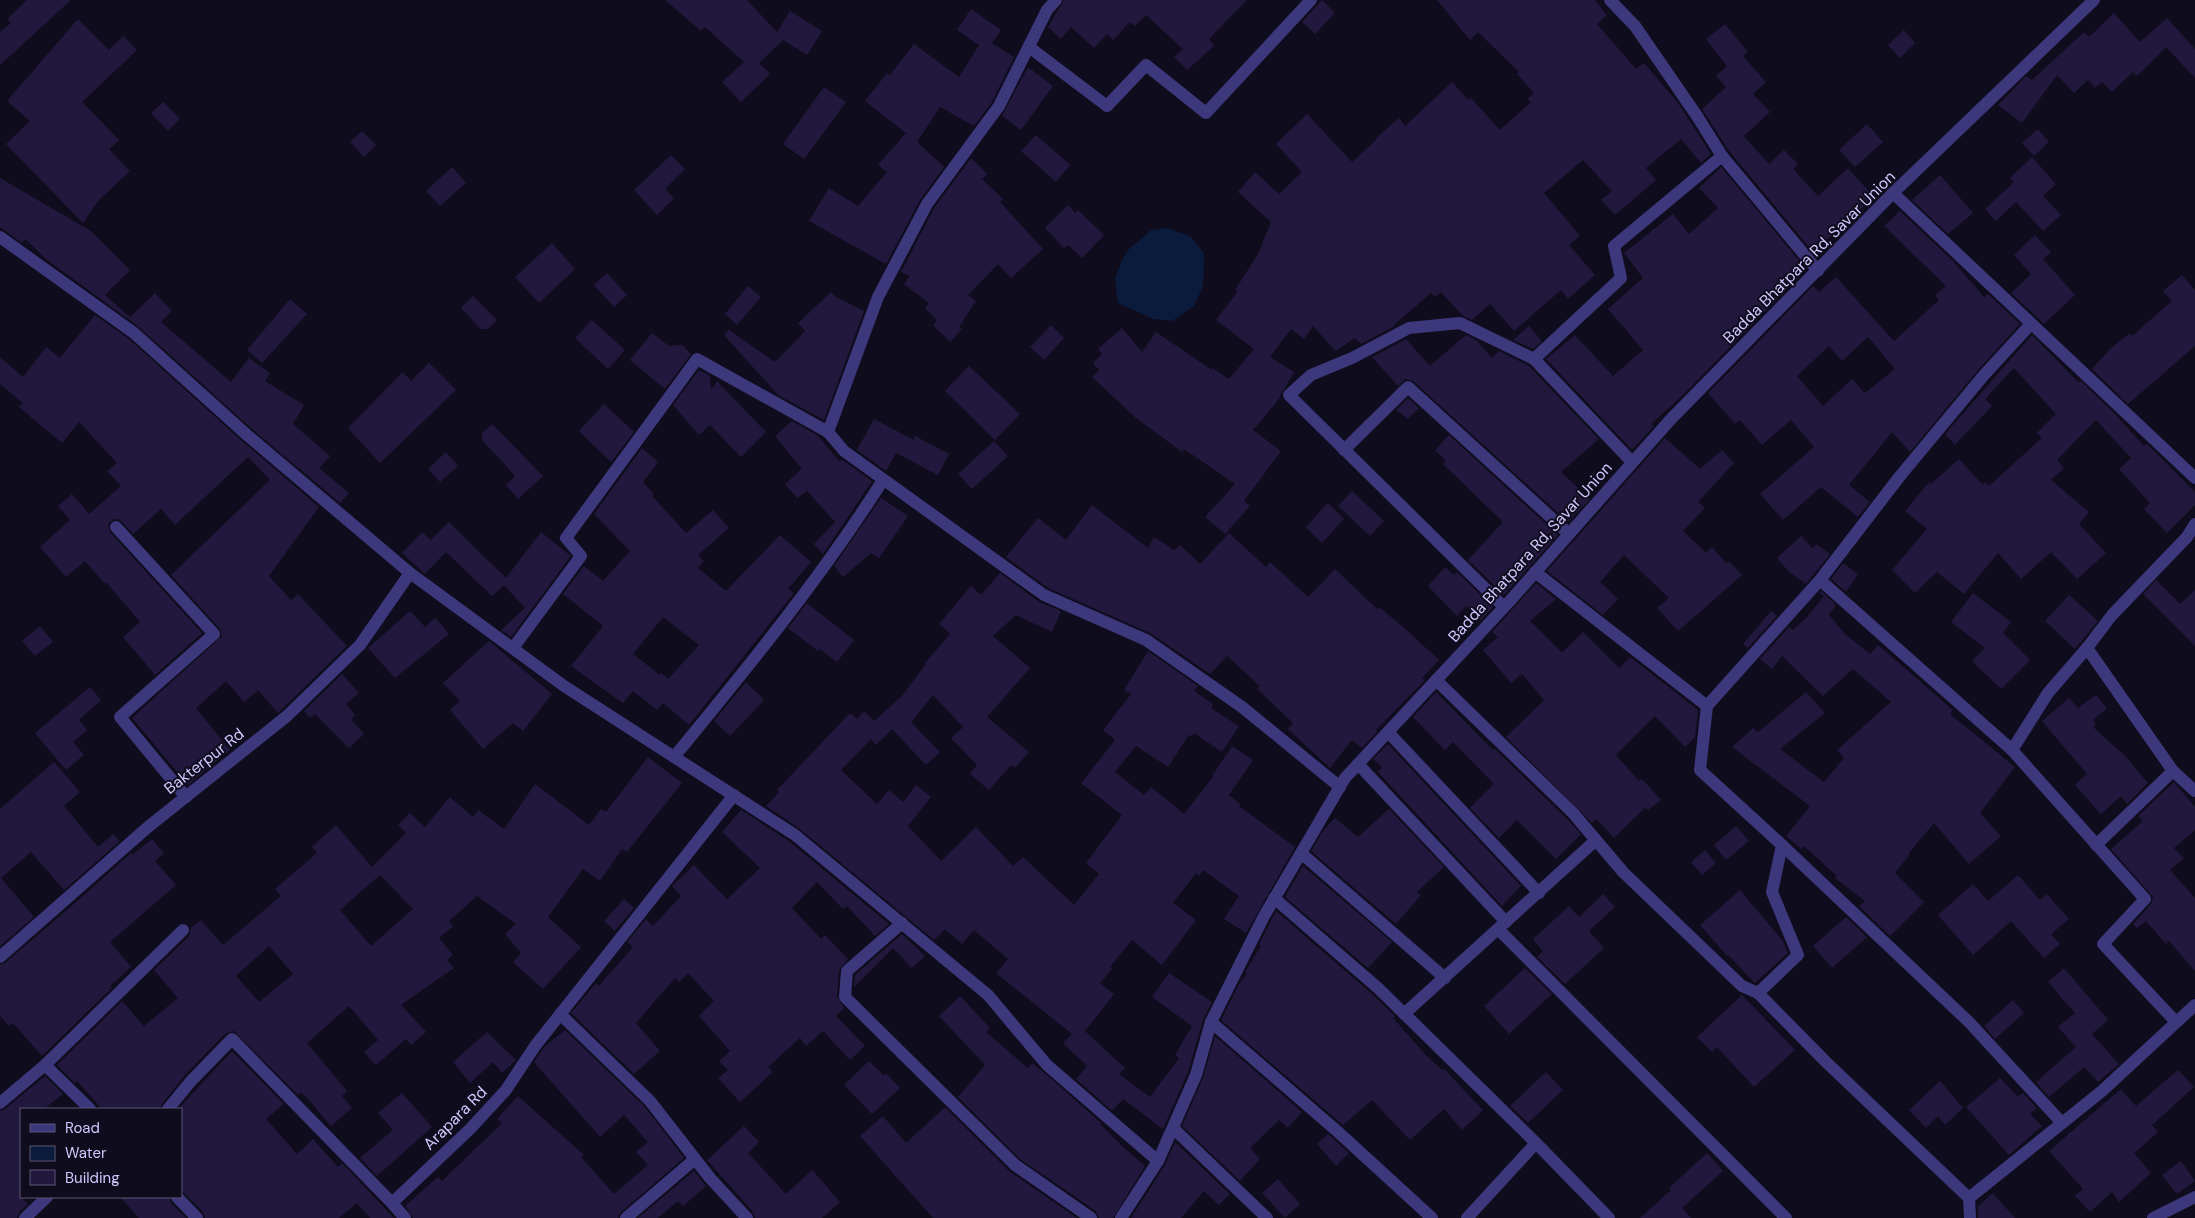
<svg xmlns="http://www.w3.org/2000/svg" width="2195" height="1218" font-family="'DM Sans',sans-serif">
<style>
.water{fill:#0b1b3c}
.building{fill:#22183d;fill-rule:evenodd}
.lines{fill:none;stroke-linecap:round;stroke-linejoin:round}
.minor{stroke:#3d377b;stroke-width:12}
.labels{text-anchor:middle;dominant-baseline:central;stroke-width:4;stroke-linejoin:round;paint-order:stroke}
.street-label{font-size:16px;fill:#d1c8fe;stroke:#0f0c1d}
</style>
<rect width="100%" height="100%" fill="#0f0c1d"/>
<polygon class="water" points="1167,228 1190,236 1204,253 1203,286 1194,306 1172,321 1153,319 1118,303 1115,279 1122,260 1129,249 1151,230"/>
<g class="building">
<polygon points="27,0 71,0 0,65 0,32 11,23 7,19"/>
<polygon points="665,0 747,0 777,32 790,11 822,31 807,55 783,40 759,63 770,74 741,102 722,82 744,62 705,27 701,31"/>
<polygon points="1064,0 1247,0 1209,39 1214,46 1187,70 1174,57 1183,49 1146,15 1135,26 1130,22 1113,40 1107,34 1094,48 1071,27 1061,39 1048,27"/>
<polygon points="1322,0 1335,13 1315,34 1302,22"/>
<polygon points="1437,0 1595,0 1607,15 1597,24 1636,69 1644,63 1678,103 1711,154 1701,163 1681,139 1646,168 1656,180 1615,215 1601,200 1612,191 1583,160 1544,193 1580,236 1569,245 1595,275 1568,299 1561,290 1514,331 1490,304 1472,320 1462,315 1441,292 1435,297 1431,293 1394,325 1395,326 1361,344 1355,338 1335,351 1313,326 1304,339 1291,329 1270,357 1294,372 1276,403 1253,430 1281,451 1244,501 1250,506 1225,534 1205,517 1235,484 1184,449 1182,452 1136,418 1092,377 1099,370 1093,363 1102,354 1098,349 1122,328 1142,352 1156,332 1212,370 1213,368 1229,379 1254,349 1216,320 1238,291 1235,290 1258,254 1271,222 1238,192 1255,172 1279,194 1302,172 1276,144 1307,114 1352,162 1376,140 1375,139 1399,118 1405,126 1452,82 1468,100 1471,98 1500,130 1531,102 1527,99 1534,93 1517,74 1519,72 1478,32 1470,40"/>
<polygon points="971,9 1001,30 992,43 1014,57 992,102 974,126 940,107 917,142 915,140 944,167 920,200 886,264 809,221 829,188 858,206 887,172 878,165 906,133 865,101 887,73 890,75 914,44 959,77 979,45 957,30"/>
<polygon points="2114,13 2140,42 2167,18 2195,49 2195,78 2166,47 2137,76 2133,72 2112,92 2102,82 2095,88 2088,80 2074,93 2057,75 2022,123 1998,105 2026,76 2032,80 2084,32 2089,37"/>
<polygon points="78,19 109,50 123,36 137,50 82,102 119,140 109,149 130,171 98,201 83,223 6,144 30,121 7,101"/>
<polygon points="1725,24 1748,52 1743,56 1766,82 1753,94 1770,112 1744,136 1769,164 1784,150 1798,164 1793,169 1818,196 1848,168 1874,197 1813,252 1729,151 1702,109 1726,87 1716,76 1727,66 1706,39"/>
<polygon points="1904,30 1915,43 1900,58 1888,45"/>
<polygon points="1028,67 1053,86 1021,130 1002,116"/>
<polygon points="824,87 846,102 804,159 783,144"/>
<polygon points="163,102 180,119 168,131 151,113"/>
<polygon points="1867,124 1883,142 1855,167 1839,150"/>
<polygon points="2038,129 2049,142 2034,156 2022,143"/>
<polygon points="362,131 376,145 364,157 350,142"/>
<polygon points="1036,135 1070,165 1056,182 1021,151"/>
<polygon points="671,155 685,169 665,189 674,198 657,215 634,190"/>
<polygon points="2032,157 2056,184 2043,196 2061,215 2043,231 2016,202 1996,221 1985,209 2014,182 2010,178"/>
<polygon points="971,158 987,174 982,179 1003,199 1000,202 1043,249 1011,278 998,264 968,295 976,301 959,327 962,329 950,342 933,325 937,321 925,308 929,303 904,284 910,276 901,272 934,208"/>
<polygon points="452,167 466,183 440,206 426,191"/>
<polygon points="1721,167 1801,263 1796,268 1802,274 1682,396 1651,424 1654,426 1632,450 1546,359 1575,335 1613,376 1643,350 1608,309 1643,278 1624,253 1673,214 1689,234 1718,208 1699,188"/>
<polygon points="1940,175 1973,213 1948,234 1912,200"/>
<polygon points="0,178 91,231 130,270 105,295 130,317 155,293 172,311 161,322 231,382 249,358 270,373 265,381 304,405 293,424 330,456 319,468 349,493 340,503 252,429 139,327 47,260 25,239 22,243 0,227"/>
<polygon points="1068,205 1075,213 1078,210 1104,235 1082,258 1068,245 1064,248 1045,228"/>
<path d="M1900,211L1951,259L1984,297L1988,294L2020,324L1978,370L1910,452L1892,432L1849,485L1870,502L1858,517L1821,487L1783,520L1760,494L1814,447L1791,420L1762,445L1740,420L1735,424L1708,393L1813,286L1819,292L1836,277L1894,341L1939,300L1935,295L1946,286L1884,226ZM1868,337L1895,369L1865,393L1852,379L1823,406L1797,376L1829,346L1842,361Z"/>
<polygon points="2035,235 2051,252 2043,259 2075,295 2044,324 2011,293 2031,274 2014,255"/>
<polygon points="552,243 575,269 539,303 515,277"/>
<polygon points="607,273 627,295 614,307 594,285"/>
<polygon points="2182,275 2195,290 2195,346 2128,404 2092,369 2111,348 2130,333 2132,336 2172,301 2163,291"/>
<polygon points="748,286 761,297 737,325 725,314"/>
<polygon points="831,292 836,297 864,311 824,420 778,395 724,335 729,330 775,362 805,331 798,323"/>
<polygon points="473,296 497,320 488,329 481,329 461,308"/>
<polygon points="290,299 307,314 262,363 247,350"/>
<polygon points="95,315 129,339 242,441 319,507 269,576 291,600 298,594 347,646 278,713 258,690 244,702 226,681 196,708 230,750 188,785 132,718 222,636 220,629 171,575 270,480 248,457 175,525 161,509 133,534 119,519 114,519 108,524 110,532 202,633 155,675 123,637 140,622 106,582 104,583 85,561 66,577 40,547 70,520 58,506 72,494 89,514 121,486 107,471 117,463 79,422 62,443 19,407 23,403 0,384 0,357 23,377 46,347 60,358"/>
<polygon points="592,320 625,350 608,369 575,338"/>
<polygon points="1051,325 1064,338 1044,360 1030,347"/>
<polygon points="1529,326 1542,341 1533,349 1513,340"/>
<polygon points="652,333 669,346 682,345 691,354 665,389 630,360"/>
<polygon points="1466,335 1476,340 1492,358 1499,351 1529,366 1599,439 1561,472 1590,499 1568,522 1413,381 1405,379 1398,386 1372,357 1406,339 1430,366"/>
<polygon points="2032,335 2079,383 2081,381 2116,415 2144,446 2146,443 2195,492 2195,505 2167,533 2144,509 2150,503 2119,469 2131,458 2096,420 2057,460 2064,468 2051,480 2089,512 2079,524 2106,553 2077,579 2051,552 2021,579 1998,553 1964,594 1937,572 1915,593 1892,570 1927,529 1905,511 1929,482 1931,484 1959,459 1983,485 1985,482 1989,486 2042,438 2037,433 2056,414 2014,368 1985,399 1992,406 1955,445 1945,434"/>
<polygon points="429,363 456,390 380,463 348,428 403,372 411,381"/>
<polygon points="969,366 1020,414 995,440 945,391"/>
<polygon points="699,370 710,376 711,390 717,381 766,432 741,457 710,425 699,435 673,405"/>
<polygon points="1408,398 1419,408 1408,419 1396,410"/>
<polygon points="604,404 634,432 611,462 579,431"/>
<polygon points="874,419 914,440 915,436 949,454 938,475 896,453 886,471 857,450"/>
<polygon points="792,421 817,435 840,462 841,459 872,481 823,554 814,544 835,522 807,491 797,498 785,484 802,469 775,436"/>
<polygon points="492,424 543,476 518,499 506,485 515,476 482,440 482,433"/>
<polygon points="1449,435 1558,535 1504,595 1468,560 1503,522 1443,464 1446,461 1435,450"/>
<polygon points="1665,438 1700,469 1722,450 1734,463 1698,502 1705,508 1683,531 1706,553 1712,547 1726,563 1729,561 1742,575 1678,631 1657,608 1669,598 1624,555 1600,582 1618,599 1603,615 1547,571"/>
<polygon points="994,441 1008,456 972,489 958,474"/>
<path d="M642,448L658,462L643,482L654,494L652,496L686,533L713,510L729,528L698,555L704,561L698,568L726,591L780,535L811,562L788,589L794,593L689,725L663,703L657,710L633,691L623,703L571,666L603,626L563,594L584,566L603,581L630,551L594,514ZM663,617L699,645L668,679L661,673L660,675L633,654Z"/>
<polygon points="446,452 458,466 440,482 428,469"/>
<polygon points="1352,491 1384,521 1370,536 1338,506"/>
<polygon points="881,498 908,516 879,558 871,553 843,577 834,566"/>
<polygon points="1328,503 1344,519 1322,543 1306,527"/>
<polygon points="1092,505 1148,548 1154,537 1174,550 1180,545 1200,564 1229,533 1266,567 1270,562 1308,597 1335,569 1377,609 1379,607 1402,626 1439,660 1422,678 1425,680 1376,730 1378,731 1362,748 1352,740 1330,768 1288,729 1293,723 1257,689 1260,686 1227,656 1210,674 1150,633 1048,588 1006,557 1038,518 1066,540"/>
<polygon points="449,522 506,578 541,532 571,556 511,637 501,630 525,608 504,585 492,596 446,552 425,574 402,553 422,532 431,540"/>
<polygon points="1801,536 1813,549 1816,544 1830,554 1806,584 1789,572 1777,558"/>
<polygon points="1843,563 1858,574 1846,592 1831,579"/>
<polygon points="1445,567 1454,575 1457,572 1493,607 1481,620 1466,606 1457,616 1428,586"/>
<polygon points="1000,573 1039,602 1061,611 1052,632 1016,615 993,636 1030,668 987,717 1029,752 1015,768 1011,765 989,790 970,774 977,765 951,738 963,727 933,695 911,722 940,752 926,765 892,729 876,745 871,739 841,770 877,804 889,790 903,802 916,785 931,797 908,826 941,861 976,827 1013,866 1023,857 1074,905 1099,874 1086,863 1122,815 1081,783 1115,740 1103,730 1131,694 1124,690 1148,651 1198,686 1194,691 1213,704 1211,708 1239,726 1222,752 1194,733 1192,736 1189,735 1168,767 1136,746 1115,772 1144,795 1151,787 1184,814 1213,777 1212,776 1232,746 1253,760 1229,795 1240,804 1239,806 1295,847 1246,933 1224,919 1239,896 1203,870 1199,876 1196,873 1173,903 1196,920 1162,965 1132,940 1110,967 1112,969 1100,983 1114,994 1085,1031 1125,1068 1119,1074 1150,1097 1179,1058 1175,1055 1192,1026 1152,997 1169,973 1212,1002 1203,1020 1188,1072 1163,1129 1123,1099 1112,1111 1076,1079 1087,1066 1063,1043 1072,1034 996,973 1008,959 974,930 962,944 945,929 934,940 800,829 766,806 779,792 777,790 850,713 857,719 864,711 874,721 902,696 926,664 925,663 950,634 939,624 971,586 981,595"/>
<polygon points="2156,580 2180,604 2195,590 2195,646 2143,594"/>
<polygon points="1536,583 1556,599 1530,621 1562,653 1583,632 1619,668 1630,657 1698,710 1695,737 1685,747 1655,716 1616,755 1639,781 1642,779 1661,800 1648,810 1645,808 1614,838 1596,819 1592,823 1506,737 1544,700 1522,674 1511,683 1483,650 1498,637 1492,632"/>
<polygon points="1821,591 1836,605 1829,615 1845,634 1870,654 1878,645 1953,710 1950,714 2015,767 1980,813 2001,836 1969,864 1934,823 1909,853 1910,854 1895,873 1924,902 1890,936 1859,906 1865,901 1835,878 1837,876 1804,846 1801,849 1786,836 1810,806 1732,747 1753,728 1758,732 1806,692 1825,713 1780,749 1824,782 1844,758 1837,750 1891,702 1853,669 1823,696 1782,656 1772,669 1760,659 1789,627 1793,630 1807,617 1824,596 1819,593"/>
<polygon points="1973,593 2011,622 2003,633 2030,660 2001,689 1972,661 1985,648 1951,622"/>
<polygon points="2069,595 2098,621 2075,649 2045,621"/>
<polygon points="807,603 854,640 837,662 820,649 818,651 788,628"/>
<polygon points="410,611 425,627 435,618 449,634 395,678 368,648"/>
<polygon points="1771,611 1777,616 1748,648 1743,644"/>
<polygon points="40,626 53,642 35,656 22,641"/>
<polygon points="489,641 552,694 523,731 513,723 483,749 450,710 460,701 443,683"/>
<polygon points="342,674 359,693 346,704 355,715 351,719 364,734 349,748 315,714 310,718 304,711"/>
<polygon points="746,682 764,700 730,736 714,721"/>
<polygon points="90,687 101,700 79,720 87,730 73,742 84,755 66,770 35,733"/>
<polygon points="1436,692 1493,750 1494,748 1567,819 1581,834 1556,859 1517,820 1499,838 1470,808 1494,784 1453,742 1445,750 1413,717"/>
<polygon points="2096,695 2107,708 2093,720 2096,724 2093,727 2124,755 2148,783 2127,804 2121,796 2101,814 2075,785 2087,774 2042,721 2069,698 2078,708"/>
<polygon points="1388,744 1521,886 1502,906 1378,772 1382,767 1373,759"/>
<path d="M648,757L682,783L627,852L622,849L600,881L583,869L548,917L581,947L543,989L513,962L521,953L505,934L516,924L477,896L449,921L453,926L439,938L453,955L447,960L454,968L401,1005L426,1032L411,1045L406,1039L376,1065L364,1052L378,1040L349,1006L307,1043L347,1091L342,1096L352,1108L331,1126L307,1098L301,1092L298,1095L234,1031L226,1033L185,1075L162,1104L160,1109H102L77,1081L75,1083L57,1065L122,1001L144,1026L178,998L154,970L189,936L191,928L201,920L223,945L281,896L275,889L317,853L312,847L336,825L372,867L406,833L398,825L410,813L425,827L450,797L473,817L478,810L504,829L535,784L589,825L601,809L606,812ZM374,869L413,909L371,946L340,910L380,875ZM269,946L293,974L259,1002L236,976Z"/>
<polygon points="54,762 80,792 64,806 98,847 113,834 120,841 64,890 31,852 1,878 34,917 0,946 0,809"/>
<polygon points="2174,782 2195,807 2195,830 2174,848 2184,858 2170,870 2195,898 2195,971 2169,941 2166,944 2146,921 2137,928 2133,924 2151,904 2153,897 2111,849 2143,821 2138,816"/>
<polygon points="1389,809 1444,867 1417,892 1421,895 1396,924 1311,851 1323,831 1335,818 1358,837"/>
<polygon points="741,810 790,842 889,924 875,936 847,906 843,909 817,882 792,908 821,939 825,935 848,959 839,970 837,996 844,1008 836,1016 865,1046 850,1060 823,1031 806,1046 800,1038 768,1067 773,1072 740,1102 718,1078 728,1070 719,1061 730,1051 699,1016 714,1001 688,973 679,982 675,978 636,1023 660,1051 634,1074 571,1013 596,983 599,986 633,947 627,942 646,919 653,926 681,896 672,886 694,865 727,899 760,868 722,832"/>
<polygon points="1736,826 1749,841 1726,860 1714,845"/>
<polygon points="152,839 164,853 155,861 176,885 110,942 131,967 110,986 112,988 42,1056 13,1023 9,1026 0,1016 0,965 5,963 75,903 131,853 132,855"/>
<polygon points="1705,850 1716,863 1702,875 1691,862"/>
<polygon points="1303,866 1392,942 1368,968 1285,897"/>
<polygon points="2018,875 2040,900 2047,894 2069,919 2051,934 2060,944 2044,958 2011,921 1973,955 1938,915 1973,884 1988,901"/>
<polygon points="1740,890 1783,941 1788,953 1755,983 1728,955 1727,956 1700,925"/>
<polygon points="1603,894 1615,907 1589,931 1604,948 1565,984 1537,957 1543,951 1533,939 1569,906 1579,917"/>
<polygon points="624,899 634,908 615,931 604,921"/>
<polygon points="1276,911 1372,994 1395,1016 1393,1018 1425,1054 1442,1070 1444,1069 1483,1110 1462,1130 1444,1109 1410,1140 1372,1100 1343,1125 1221,1020 1239,984 1247,974 1245,972 1261,946 1259,944"/>
<polygon points="1846,917 1867,937 1832,968 1813,946"/>
<polygon points="902,934 925,956 912,968 893,948 854,987 855,975"/>
<polygon points="1525,968 1552,994 1509,1034 1484,1006"/>
<polygon points="2064,968 2108,1020 2092,1034 2119,1064 2098,1082 2084,1067 2049,1097 2036,1082 2076,1047 2058,1027 2075,1013 2048,982"/>
<polygon points="1742,995 1795,1050 1754,1087 1717,1047 1712,1052 1697,1037"/>
<polygon points="960,996 990,1028 986,1032 1028,1068 1032,1063 1047,1075 1101,1123 1100,1124 1122,1146 1145,1166 1113,1218 1099,1218 1096,1211 1020,1159 958,1097 985,1065 939,1016"/>
<polygon points="2013,1000 2024,1013 1995,1039 1984,1026"/>
<polygon points="565,1030 644,1106 684,1158 621,1212 618,1218 413,1218 405,1206 438,1177 442,1181 502,1123 497,1119 518,1096 584,1155 581,1157 614,1194 648,1165 636,1152 648,1142 624,1115 600,1137 534,1062 545,1046"/>
<polygon points="487,1032 516,1060 502,1073 493,1062 470,1083 453,1062"/>
<polygon points="1215,1036 1302,1112 1288,1128 1279,1120 1250,1148 1260,1159 1240,1181 1182,1126 1203,1078"/>
<polygon points="232,1051 284,1104 266,1119 297,1154 313,1139 338,1167 342,1163 394,1218 370,1218 357,1203 339,1218 205,1218 203,1212 181,1190 181,1109 178,1109"/>
<polygon points="869,1061 884,1076 886,1073 900,1088 872,1114 844,1085"/>
<polygon points="2178,1070 2194,1087 2152,1125 2158,1132 2134,1153 2151,1173 2119,1202 2112,1192 2090,1212 2075,1196 2083,1189 2049,1151 2121,1089 2136,1106"/>
<polygon points="1546,1072 1563,1090 1528,1123 1510,1106"/>
<polygon points="45,1076 63,1094 44,1109 21,1109 21,1197 28,1204 19,1212 17,1218 0,1218 0,1111 5,1109"/>
<polygon points="2000,1078 2018,1097 2023,1093 2037,1108 2030,1114 2042,1126 2009,1155 1966,1107"/>
<polygon points="1940,1081 1963,1108 1945,1125 1938,1116 1926,1128 1909,1110"/>
<polygon points="402,1093 432,1127 377,1176 360,1158 393,1130 378,1113"/>
<polygon points="945,1107 1009,1171 1077,1218 933,1218 860,1136 883,1116 906,1143"/>
<polygon points="744,1126 759,1142 748,1153 786,1194 812,1170 840,1202 822,1218 755,1218 753,1212 707,1160"/>
<polygon points="1328,1134 1349,1153 1336,1166 1317,1144"/>
<polygon points="1175,1142 1230,1194 1219,1205 1204,1191 1181,1218 1131,1218 1165,1165"/>
<polygon points="1707,1153 1723,1171 1682,1208 1691,1218 1640,1218 1671,1190 1669,1188"/>
<polygon points="2181,1161 2195,1181 2177,1194 2162,1175"/>
<polygon points="694,1171 706,1186 683,1206 678,1201 658,1218 638,1218"/>
<polygon points="1278,1179 1300,1204 1285,1218 1262,1193"/>
<polygon points="1993,1193 2015,1218 1978,1218 1978,1206"/>
<polygon points="120,1197 169,1197 171,1203 186,1218 139,1218"/>
</g>
<g class="lines">
<g class="minor">
<polyline points="1610,0 1635,26 1697,116 1722,156 1818,271"/>
<polyline points="1029,47 1107,106 1146,65 1206,113 1311,0"/>
<polyline points="1893,193 2195,478"/>
<polyline points="0,237 134,333 247,435 410,573 564,686 795,835 988,995 1047,1065 1158,1161"/>
<polyline points="828,432 844,451 1044,595 1146,640 1242,707 1340,787"/>
<polyline points="1344,450 1408,387 1569,534"/>
<polyline points="1632,462 1534,359 1621,278 1614,246 1722,156"/>
<polyline points="2195,524 2187,537 2112,615 2087,648 2173,771 2195,791"/>
<polyline points="116,527 214,634 120,717 186,797"/>
<polyline points="1535,572 1707,706 1700,770 1782,845 1772,892 1798,955 1758,993 1826,1062 1969,1198 2102,1091 2195,1005"/>
<polyline points="1820,580 2012,750 2048,693 2087,648"/>
<polyline points="1504,607 1289,395 1311,375 1352,358 1409,328 1460,323 1534,359"/>
<polyline points="513,648 581,556 566,538 697,359 828,432 878,297 927,204 999,106 1047,10 1056,0"/>
<polyline points="1436,680 1573,813 1623,872 1742,986 1758,993"/>
<polyline points="1707,706 1820,580 1900,476 1984,375 2030,325"/>
<polyline points="1388,732 1539,893"/>
<polyline points="2012,750 2145,899 2103,944 2176,1022"/>
<path d="M674,757C748,667 821,578 883,480"/>
<polyline points="1358,764 1506,922"/>
<polyline points="1782,845 1969,1022 2062,1123"/>
<polyline points="2096,845 2173,771"/>
<polyline points="1301,853 1445,978"/>
<polyline points="1274,898 1378,988 1536,1143 1609,1218"/>
<polyline points="902,923 847,971 845,997 1015,1165 1091,1218"/>
<polyline points="1498,929 1786,1218"/>
<polyline points="0,957 148,827 287,716 360,645 410,573"/>
<polyline points="560,1014 650,1101 710,1178 747,1218"/>
<polyline points="1404,1014 1596,840"/>
<polyline points="1211,1022 1337,1131 1432,1218"/>
<polyline points="45,1065 183,930"/>
<polyline points="0,1103 45,1065 90,1109"/>
<polyline points="168,1109 191,1081 232,1039 392,1203 470,1129 506,1090 535,1046 734,795"/>
<polyline points="1173,1128 1267,1218"/>
<polyline points="177,1197 197,1218"/>
<polyline points="1969,1198 1970,1218"/>
<polyline points="392,1203 405,1218"/>
<polyline points="25,1218 47,1197"/>
<polyline points="626,1218 695,1159"/>
<polyline points="1121,1218 1158,1161 1196,1075 1211,1022 1264,916 1345,778 1508,603 1671,419 1893,193 2094,0"/>
<polyline points="1467,1218 1536,1143"/>
<polyline points="2153,1218 2195,1197"/>
</g>
</g>
<g class="labels">
<g class="street-label">
<text transform="translate(1809 257) rotate(-45)">Badda Bhatpara Rd, Savar Union</text>
<text transform="translate(1530 552) rotate(-48)">Badda Bhatpara Rd, Savar Union</text>
<text transform="translate(204 761) rotate(-38)">Bakterpur Rd</text>
<text transform="translate(455 1118) rotate(-45)">Arapara Rd</text>
</g>
</g>
<rect x="20" y="1108" width="162" height="90" fill="#0f0c1d" stroke="#5d5777"/>
<rect x="30" y="1124" width="25" height="8" fill="#3d377b" stroke="#5d5777"/>
<text x="65" y="1133" font-size="15" fill="#d1c8fe">Road</text>
<rect x="30" y="1146" width="25" height="15" fill="#0b1b3c" stroke="#5d5777"/>
<text x="65" y="1158" font-size="15" fill="#d1c8fe">Water</text>
<rect x="30" y="1170" width="25" height="15" fill="#22183d" stroke="#5d5777"/>
<text x="65" y="1183" font-size="15" fill="#d1c8fe">Building</text>
</svg>
